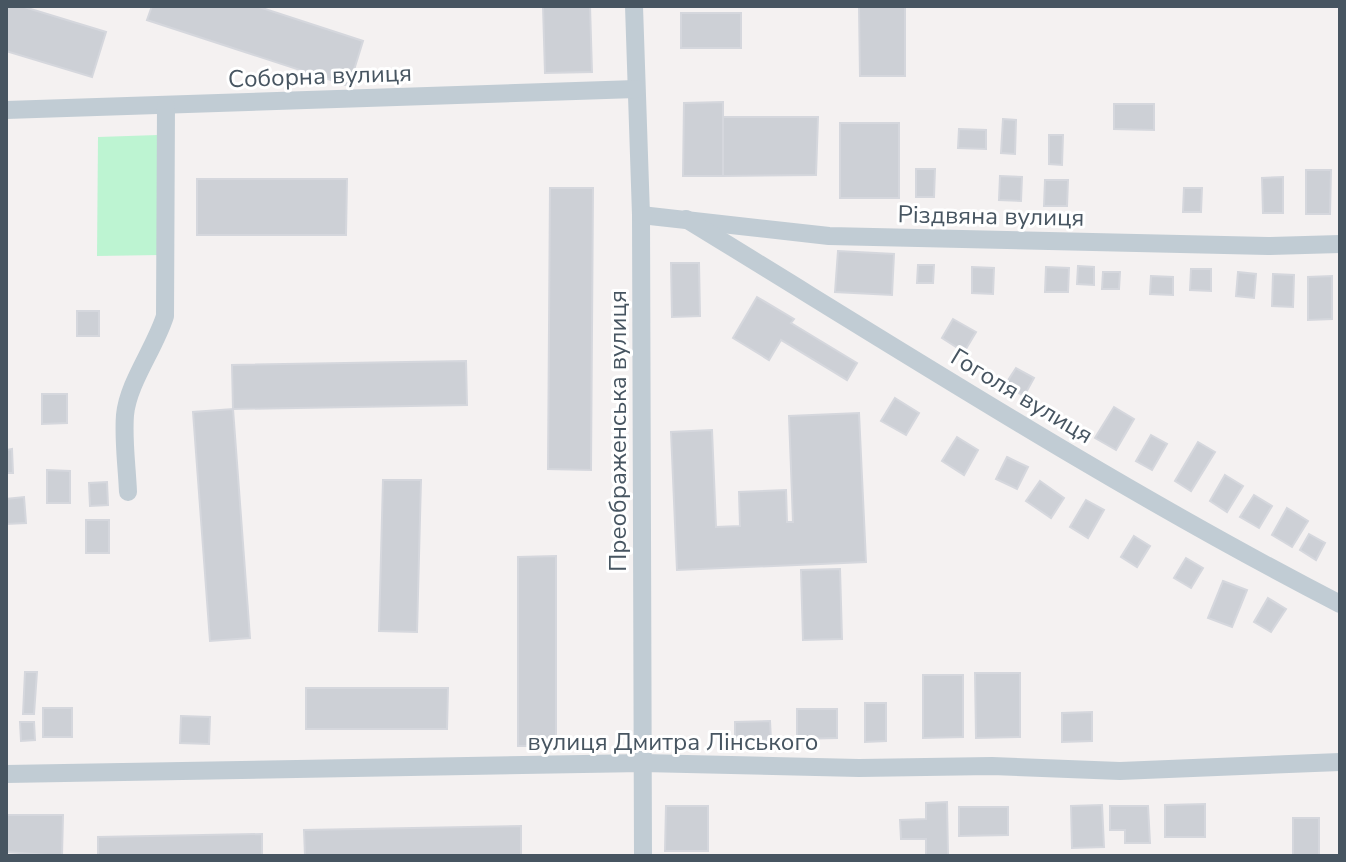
<svg xmlns="http://www.w3.org/2000/svg" width="1346" height="862" font-family="'Nunito Sans',sans-serif">
<style>
.green{fill:#bdf4d2}
.building{fill:#cdd0d6;stroke:#d5d7dd;stroke-width:2}
.lines{fill:none;stroke-linecap:round;stroke-linejoin:round}
.street{stroke:#c1ccd4;stroke-width:18}
.labels{text-anchor:middle;dominant-baseline:central;stroke-width:6;stroke-linejoin:round;paint-order:stroke}
.street-label{font-size:24px;fill:#475561;stroke:#fff}
</style>
<rect width="100%" height="100%" fill="#f4f1f1"/>
<polygon class="green" points="158,135 161,255 97,256 98,137"/>
<g class="building">
<polygon points="6,6 21,6 106,32 92,77 6,51"/>
<polygon points="152,6 256,6 363,41 349,86 147,20"/>
<polygon points="543,6 590,6 592,72 545,73"/>
<polygon points="859,6 905,6 905,76 860,76"/>
<rect x="681" y="13" width="60" height="35"/>
<polygon points="723,102 723,176 683,176 684,103"/>
<polygon points="1114,104 1154,104 1154,130 1114,129"/>
<polygon points="723,117 818,117 816,175 723,176"/>
<polygon points="1003,119 1016,120 1015,154 1001,153"/>
<rect x="840" y="123" width="59" height="75"/>
<polygon points="959,129 986,130 986,149 958,148"/>
<polygon points="1049,135 1063,135 1062,165 1049,164"/>
<polygon points="916,169 935,169 934,197 916,197"/>
<polygon points="1306,170 1331,170 1330,214 1306,214"/>
<polygon points="1000,176 1022,177 1021,201 999,200"/>
<polygon points="1283,177 1283,213 1263,213 1262,178"/>
<polygon points="197,179 347,179 346,235 197,235"/>
<polygon points="1045,180 1068,180 1067,206 1044,206"/>
<polygon points="550,188 593,188 591,470 548,469"/>
<polygon points="1184,188 1202,188 1201,212 1183,212"/>
<polygon points="838,251 894,254 892,295 835,292"/>
<polygon points="671,263 699,263 700,316 672,317"/>
<polygon points="918,265 934,265 933,283 917,283"/>
<polygon points="1078,266 1094,267 1094,285 1077,284"/>
<polygon points="972,267 994,268 993,294 972,293"/>
<polygon points="1046,267 1069,268 1068,292 1045,292"/>
<polygon points="1191,269 1211,269 1211,291 1190,290"/>
<polygon points="1103,272 1120,272 1119,289 1102,289"/>
<polygon points="1238,272 1256,274 1254,298 1236,296"/>
<polygon points="1273,274 1294,275 1293,307 1272,306"/>
<polygon points="1151,276 1173,277 1173,295 1150,294"/>
<polygon points="1332,276 1332,319 1308,320 1308,277"/>
<polygon points="757,297 794,319 791,323 857,363 847,380 781,340 769,360 733,338"/>
<rect x="77" y="311" width="22" height="25"/>
<polygon points="953,319 976,332 964,352 942,338"/>
<polygon points="466,361 467,405 233,409 232,365"/>
<polygon points="1016,368 1034,378 1024,396 1005,385"/>
<polygon points="42,394 67,394 67,423 42,424"/>
<polygon points="895,398 919,413 906,435 881,421"/>
<polygon points="1114,407 1134,419 1116,450 1095,438"/>
<polygon points="233,409 250,638 210,641 193,412"/>
<polygon points="859,413 866,562 677,570 671,432 712,430 716,527 740,526 739,492 786,490 787,522 793,522 789,416"/>
<polygon points="1151,435 1167,444 1152,470 1136,461"/>
<polygon points="957,437 978,450 964,475 942,461"/>
<polygon points="1198,442 1215,452 1191,491 1175,481"/>
<polygon points="12,449 13,473 6,473 6,450"/>
<polygon points="1007,457 1028,467 1017,489 996,479"/>
<polygon points="47,470 70,471 70,503 47,503"/>
<polygon points="1225,475 1243,486 1227,512 1210,501"/>
<polygon points="383,480 421,480 417,632 379,631"/>
<polygon points="1040,481 1064,498 1051,518 1026,501"/>
<polygon points="107,482 108,505 90,506 89,483"/>
<polygon points="1254,495 1272,506 1259,528 1240,517"/>
<polygon points="24,497 26,523 6,524 6,499"/>
<polygon points="1086,500 1104,510 1088,538 1070,527"/>
<polygon points="1287,508 1308,521 1292,547 1272,535"/>
<rect x="86" y="520" width="23" height="33"/>
<polygon points="1309,534 1325,543 1316,560 1300,550"/>
<polygon points="1134,536 1150,546 1137,567 1121,557"/>
<polygon points="556,556 556,746 518,746 518,557"/>
<polygon points="1186,558 1203,568 1191,588 1174,578"/>
<polygon points="840,569 842,639 803,640 801,570"/>
<polygon points="1223,581 1247,590 1232,627 1208,618"/>
<polygon points="1268,598 1286,609 1271,632 1254,622"/>
<polygon points="25,672 37,672 34,714 23,714"/>
<polygon points="975,673 1020,673 1020,737 976,738"/>
<polygon points="923,675 963,675 963,737 923,738"/>
<polygon points="306,688 448,688 447,729 306,729"/>
<polygon points="865,703 886,703 886,741 865,742"/>
<rect x="43" y="708" width="29" height="29"/>
<polygon points="797,709 837,709 837,738 797,739"/>
<polygon points="1092,712 1092,741 1062,742 1062,713"/>
<polygon points="181,716 210,717 209,744 180,743"/>
<polygon points="770,721 771,740 735,741 735,722"/>
<polygon points="20,722 34,722 35,740 21,741"/>
<polygon points="947,802 948,855 926,855 926,839 901,839 900,820 926,819 926,803"/>
<polygon points="1205,804 1205,837 1165,837 1165,805"/>
<polygon points="1102,805 1104,847 1072,848 1071,806"/>
<polygon points="666,806 708,806 708,851 665,851"/>
<polygon points="1110,806 1148,806 1150,843 1125,843 1125,830 1110,830"/>
<polygon points="959,807 1008,807 1008,835 959,836"/>
<polygon points="7,815 63,815 62,856 6,852"/>
<rect x="1293" y="818" width="26" height="37"/>
<polygon points="521,826 521,856 305,856 304,830"/>
<polygon points="262,834 262,856 98,856 98,837"/>
</g>
<g class="lines">
<g class="street">
<polyline points="634,6 641,215 643,856"/>
<polyline points="6,110 636,89"/>
<polyline points="641,215 829,236 1268,246 1340,244"/>
<path d="M686,219C902,351 1115,488 1340,604"/>
<path d="M128,492C127,467 123,440 125,415C128,383 155,348 165,316L166,106"/>
<polyline points="6,774 643,763 859,768 992,766 1120,771 1340,762"/>
</g>
</g>
<g class="labels">
<g class="street-label">
<text transform="translate(320 76) rotate(-2)">Соборна вулиця</text>
<text transform="translate(991 216) rotate(1)">Різдвяна вулиця</text>
<text transform="translate(1022 396) rotate(31)">Гоголя вулиця</text>
<text transform="translate(618 431) rotate(-90)">Преображенська вулиця</text>
<text x="673" y="742">вулиця Дмитра Лінського</text>
</g>
</g>
<rect width="1346" height="862" fill="none" stroke="#475561" stroke-width="16"/>
</svg>
